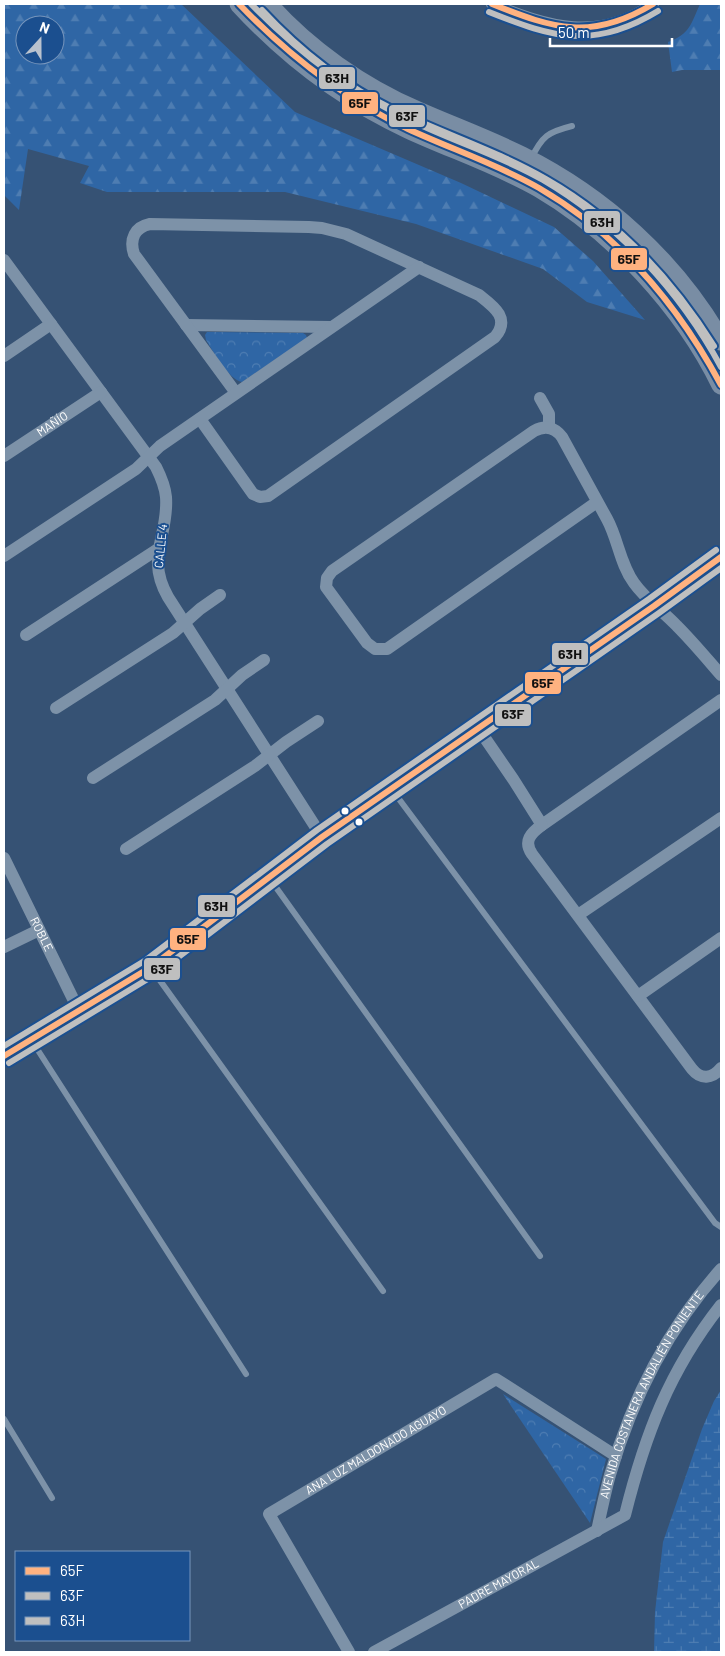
<svg xmlns="http://www.w3.org/2000/svg" width="725" height="1656" font-family="Barlow,sans-serif">
  <defs>
    <pattern id="forest-firs" width="22" height="20" patternUnits="userSpaceOnUse" patternTransform="scale(1.25)"><rect width="22" height="20" fill="#2f66a5"/><path d="M5 1l3.5 6h-7zM16 11l3.5 6h-7z" fill="#4e7db2"/></pattern>
    <pattern id="wetland-marsh" width="20" height="14" patternUnits="userSpaceOnUse" patternTransform="scale(1.25)"><rect width="20" height="14" fill="#2f66a5"/><path d="M1 5h8M5 5V1M11 12h8M15 12V8" fill="none" stroke="#4e7db2"/></pattern>
    <pattern id="park-crowns" width="20" height="18" patternUnits="userSpaceOnUse" patternTransform="scale(1.25)"><rect width="20" height="18" fill="#2f66a5"/><path d="M2 6a3 3 0 1 1 6 0M12 15a3 3 0 1 1 6 0" fill="none" stroke="#4e7db2"/></pattern>
  </defs>
  <rect width="100%" height="100%" fill="#365274"/>
  <g fill="url(#forest-firs)" fill-rule="evenodd">
    <path d="M 4,4 L 181,4 L 295,112 L 461,183 L 554,227 L 593,261 L 645,320 L 587,302 L 543,269 L 416,224 L 285,192 L 107,192 L 80,183 L 89,166 L 28,149 L 19,210 L 4,195 ZM 25,25 L 55,25 L 55,55 L 25,55 Z"/>
    <path d="M 700,4 L 721,4 L 721,70 L 682,70 L 672,72 L 668,42 C 690,34 691,24 700,4 Z"/>
  </g>
  <polygon fill="url(#wetland-marsh)" points="721,1390 721,1652 654,1652 655,1612 663,1542 702,1429 714,1401"/>
  <g fill="url(#park-crowns)">
    <path d="M 207,332 L 303,333 L 306,335 L 307,338 L 242,382 C 229,380 213,351 206,340 L 205,335 Z"/>
    <polygon points="503,1394 606,1459 590,1523"/>
  </g>
  <g fill="none" stroke-linecap="round" stroke-linejoin="round">
    <g stroke="#7d92a8" stroke-width="6">
      <path d="M 531,159 C 542,136 548,132 572,126"/>
      <polyline points="393,791 715,1223 721,1227"/>
      <polyline points="270,879 540,1256"/>
      <polyline points="151,968 383,1291"/>
      <polyline points="32,1041 246,1374"/>
      <polyline points="4,1419 52,1498"/>
    </g>
    <g stroke="#7d92a8" stroke-width="12">
      <path d="M 492,4 C 548,27 599,43 653,4"/>
      <path d="M 4,260 L 156,467 C 161,477 165,486 166,497 C 169,536 145,557 168,597 L 322,837"/>
      <polyline points="186,325 331,327"/>
      <polyline points="4,356 51,324"/>
      <polyline points="540,398 549,414 549,427"/>
      <path d="M 200,419 L 253,494 L 260,497 L 268,496 L 495,337 C 511,318 493,306 479,295 L 346,234 L 322,228 L 309,227 L 150,224 C 135,227 129,239 134,254 L 236,393"/>
      <path id="s1" d="M 4,456 L 101,392"/>
      <path d="M 597,502 L 387,649 L 375,649 L 367,643 L 326,587 L 327,578 L 332,571 L 534,431 C 545,425 555,427 562,437 L 607,519 C 618,539 620,564 634,583 C 646,600 663,611 677,626 C 693,642 707,659 721,675"/>
      <polyline points="4,556 136,469 160,446 419,267"/>
      <polyline points="26,635 158,549"/>
      <path d="M 721,700 L 542,825 C 531,833 523,841 532,854 L 692,1069 C 701,1080 712,1079 721,1068"/>
      <polyline points="56,708 173,633 200,609 220,595"/>
      <polyline points="478,728 513,779 542,825"/>
      <polyline points="93,778 215,700 242,675 264,660"/>
      <polyline points="126,849 255,766 286,742 318,721"/>
      <path id="s2" d="M 4,858 L 79,1011"/>
      <polyline points="578,915 721,818"/>
      <polyline points="4,947 39,930"/>
      <polyline points="638,996 721,938"/>
      <path id="s3" d="M 597,1531 C 601,1512 605,1493 610,1475 C 632,1399 668,1328 721,1269"/>
      <path id="s4" d="M 349,1652 L 269,1514 L 496,1379 L 616,1456"/>
      <path id="s5" d="M 374,1652 L 625,1515 C 645,1435 669,1371 721,1305"/>
    </g>
    <g stroke="#798da4" stroke-width="19">
      <path d="M 239,4 C 287,56 343,99 408,129 C 451,149 497,164 539,188 C 614,232 683,307 721,385"/>
      <path d="M 268,4 C 308,49 362,87 418,111 C 452,126 488,139 522,156 C 604,197 675,261 721,341"/>
      <polyline points="4,1056 151,967 270,878 322,837 654,606 721,557"/>
    </g>
    <defs>
      <g id="bus-1">
        <path d="M 239,4 C 288,55 343,98 408,129 C 451,149 497,164 539,188 C 618,234 678,305 721,385"/>
        <path d="M 492,4 C 554,29 592,41 653,4"/>
        <polyline points="4,1056 151,967 322,837 654,606 721,557"/>
      </g>
      <g id="bus-2">
        <path d="M 262,10 C 300,51 344,85 394,110 C 444,134 497,151 546,179 C 616,219 671,278 714,346"/>
        <path d="M 489,12 C 554,38 594,50 658,11"/>
        <polyline points="9,1063 156,974 327,844 659,613 721,568"/>
      </g>
      <g id="bus-3">
        <path d="M 251,4 C 298,52 351,93 412,121 C 455,142 502,156 543,180 C 618,224 680,291 721,367"/>
        <polyline points="4,1046 146,960 317,830 649,599 716,550"/>
      </g>
    </defs>
    <use href="#bus-1" stroke="#1b4f8f" stroke-width="10"/>
    <use href="#bus-2" stroke="#1b4f8f" stroke-width="10"/>
    <use href="#bus-3" stroke="#1b4f8f" stroke-width="10"/>
    <use href="#bus-1" stroke="#ffb280" stroke-width="6"/>
    <use href="#bus-2" stroke="#bfbfbf" stroke-width="6"/>
    <use href="#bus-3" stroke="#bfbfbf" stroke-width="6"/>
  </g>
  <g fill="#fff" stroke="#1b4f8f" stroke-width="2">
    <circle cx="345" cy="811" r="4.5"/>
    <circle cx="359" cy="822" r="4.5"/>
  </g>
  <g text-anchor="middle" stroke-width="4" stroke-linejoin="round" paint-order="stroke">
    <g font-size="12" fill="#fff" stroke="#1b4f8f">
      <text dy="4" stroke="none"><textPath href="#s1" startOffset="58">MAÑÍO</textPath></text>
      <text transform="translate(161 546) rotate(-84)" y="4">CALLE 4</text>
      <text dy="4" stroke="none"><textPath href="#s2" startOffset="85">ROBLE</textPath></text>
      <text dy="4" stroke="none"><textPath href="#s3" startOffset="148">AVENIDA COSTANERA ANDALIÉN PONIENTE</textPath></text>
      <text dy="4" stroke="none"><textPath href="#s4" startOffset="284">ANA LUZ MALDONADO AGUAYO</textPath></text>
      <text dy="4" stroke="none"><textPath href="#s5" startOffset="142">PADRE MAYORAL</textPath></text>
    </g>
  </g>
  <g stroke="#1b4f8f" stroke-width="2">
    <rect x="318" y="66" width="38" height="24" rx="5" fill="#bfbfbf"/>
    <rect x="341" y="91" width="38" height="24" rx="5" fill="#ffb280"/>
    <rect x="388" y="104" width="38" height="24" rx="5" fill="#bfbfbf"/>
    <rect x="583" y="210" width="38" height="24" rx="5" fill="#bfbfbf"/>
    <rect x="610" y="247" width="38" height="24" rx="5" fill="#ffb280"/>
    <rect x="551" y="642" width="38" height="24" rx="5" fill="#bfbfbf"/>
    <rect x="524" y="671" width="38" height="24" rx="5" fill="#ffb280"/>
    <rect x="494" y="703" width="38" height="24" rx="5" fill="#bfbfbf"/>
    <rect x="197" y="894" width="39" height="24" rx="5" fill="#bfbfbf"/>
    <rect x="169" y="927" width="38" height="24" rx="5" fill="#ffb280"/>
    <rect x="143" y="957" width="38" height="24" rx="5" fill="#bfbfbf"/>
  </g>
  <g font-size="14" text-anchor="middle" font-weight="bold" fill="#111">
    <text x="337" y="83">63H</text>
    <text x="360" y="108">65F</text>
    <text x="407" y="121">63F</text>
    <text x="602" y="227">63H</text>
    <text x="629" y="264">65F</text>
    <text x="570" y="659">63H</text>
    <text x="543" y="688">65F</text>
    <text x="513" y="719">63F</text>
    <text x="216" y="911">63H</text>
    <text x="188" y="944">65F</text>
    <text x="162" y="974">63F</text>
  </g>
  <rect width="725" height="1656" fill="none" stroke="#ffffff" stroke-width="10"/>
  <rect x="15" y="1551" width="175" height="90" fill="#1b4f8f" stroke="#7695bc"/>
  <rect x="25" y="1567" width="25" height="8" fill="#ffb280" stroke="#7695bc"/>
  <text x="60" y="1576" font-size="15" fill="#ffffff">65F</text>
  <rect x="25" y="1592" width="25" height="8" fill="#bfbfbf" stroke="#7695bc"/>
  <text x="60" y="1601" font-size="15" fill="#ffffff">63F</text>
  <rect x="25" y="1617" width="25" height="8" fill="#bfbfbf" stroke="#7695bc"/>
  <text x="60" y="1626" font-size="15" fill="#ffffff">63H</text>
  <g transform="translate(40 40) rotate(21)"><circle r="24" fill="#1b4f8f" stroke="#7695bc"/>
  <path d="M0-4L9 19L0 12L-9 19Z" fill="#b9c2ce"/>
  <text y="-8" font-size="14" font-weight="bold" text-anchor="middle" fill="#ffffff">N</text>
  </g>
  <path d="M550 38v8h122v-8" fill="none" stroke="#ffffff" stroke-width="2.5"/>
  <text x="558" y="38" font-size="15" fill="#ffffff" stroke="#1b4f8f" stroke-width="4" paint-order="stroke">50 m</text>
</svg>
